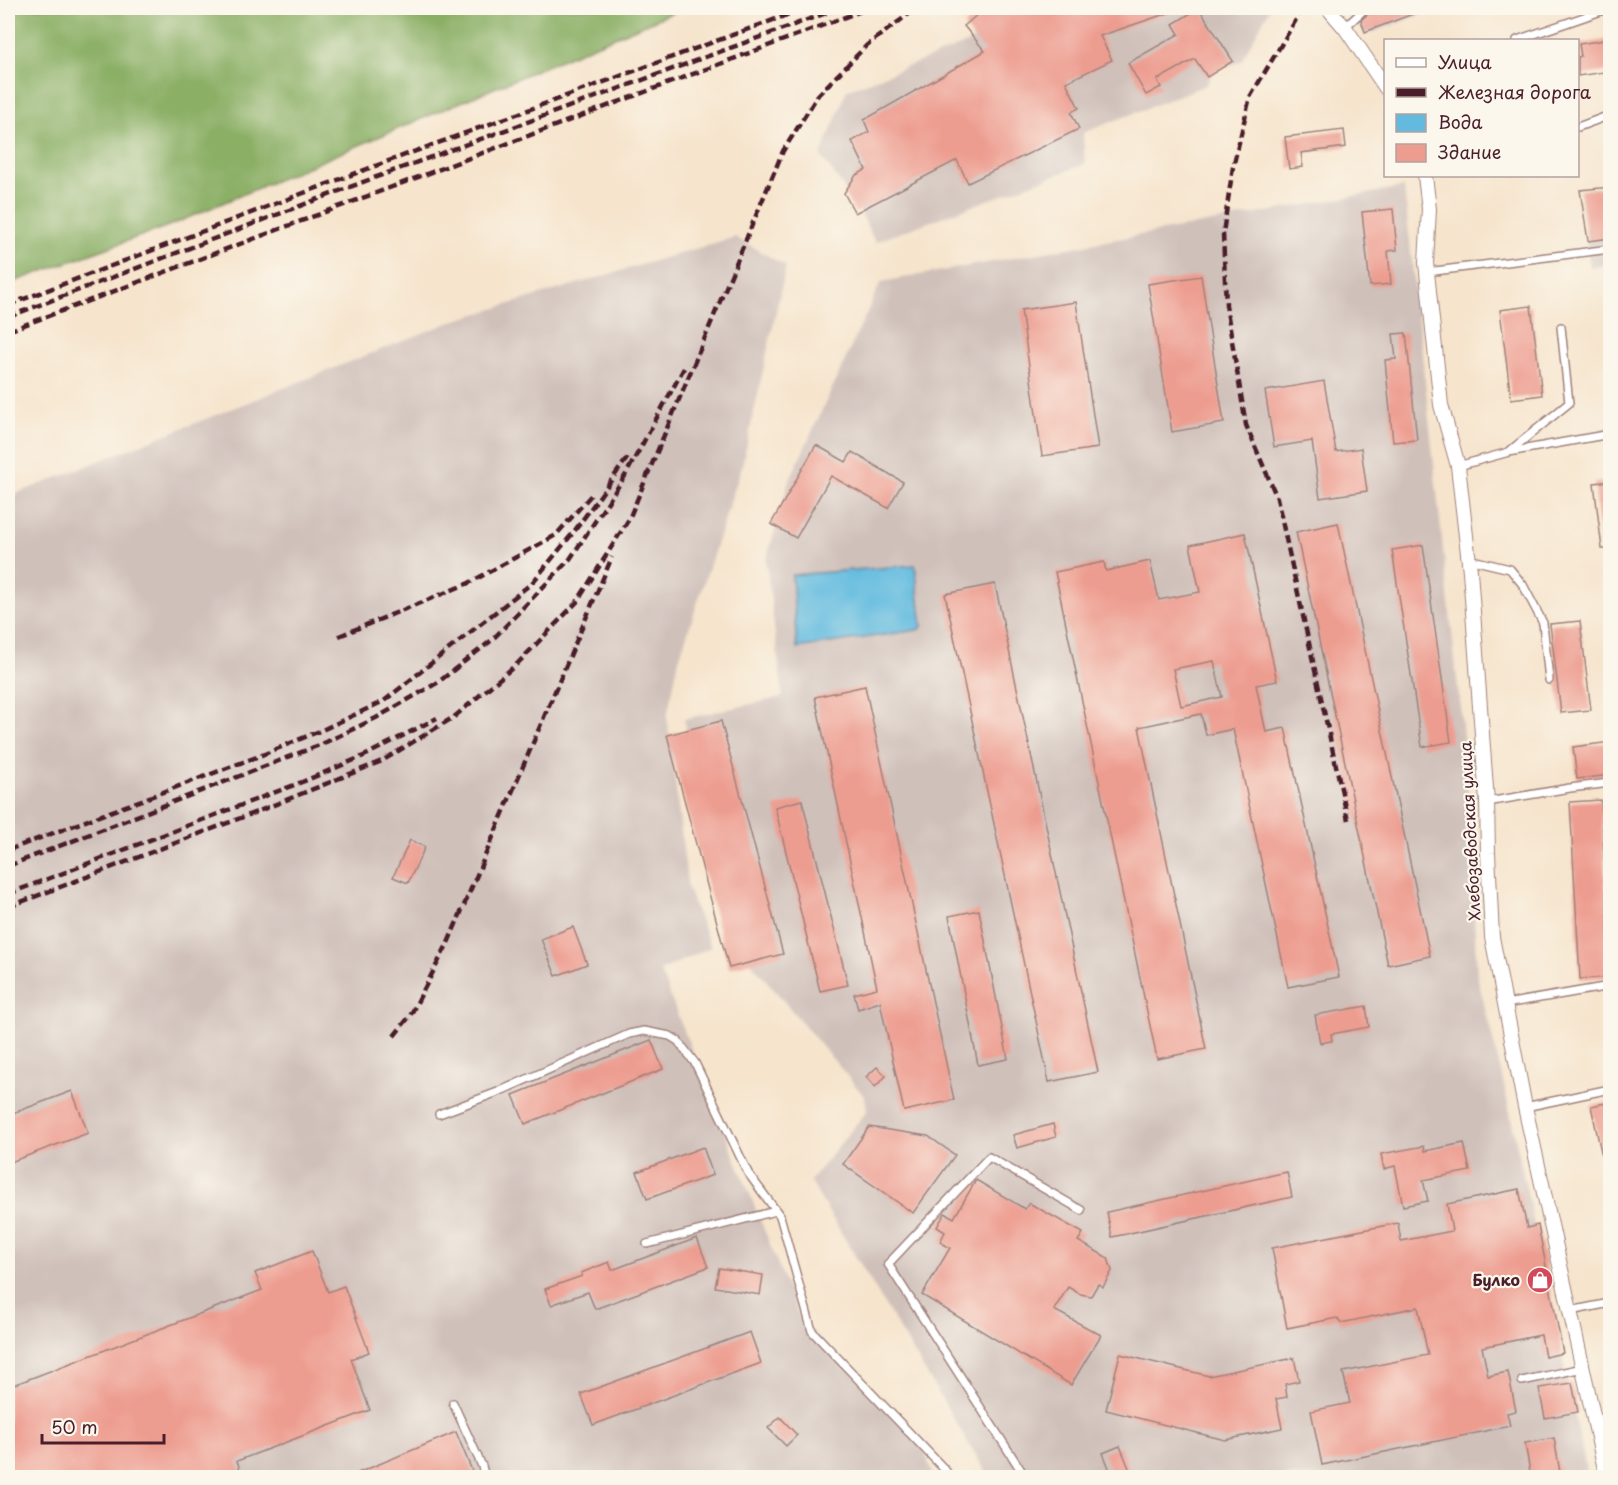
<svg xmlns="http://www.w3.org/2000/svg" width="1618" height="1485" font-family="'Playpen Sans',sans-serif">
  <rect width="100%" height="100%" fill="#fbf7ec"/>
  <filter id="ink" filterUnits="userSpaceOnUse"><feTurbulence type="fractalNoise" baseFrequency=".0167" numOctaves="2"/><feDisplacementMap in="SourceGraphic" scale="12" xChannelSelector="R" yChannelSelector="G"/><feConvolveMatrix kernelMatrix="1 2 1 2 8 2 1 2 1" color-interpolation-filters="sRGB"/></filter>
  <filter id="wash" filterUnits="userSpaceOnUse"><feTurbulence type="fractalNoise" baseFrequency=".008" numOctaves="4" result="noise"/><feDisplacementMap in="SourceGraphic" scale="24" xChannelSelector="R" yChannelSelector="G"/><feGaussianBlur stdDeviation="1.35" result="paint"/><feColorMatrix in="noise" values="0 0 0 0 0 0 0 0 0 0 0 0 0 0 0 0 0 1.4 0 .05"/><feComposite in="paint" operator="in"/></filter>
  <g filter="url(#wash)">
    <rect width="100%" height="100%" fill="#f6e4cc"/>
    <g fill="#cfc0ba">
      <polygon points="972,8 1270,8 1241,62 1215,68 1206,85 1083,133 1085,164 875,242 859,209 821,156 847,90 973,41 965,14"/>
      <polygon points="1351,8 1439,8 1365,35"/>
      <polygon points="1610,186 1610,265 1590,267 1580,190"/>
      <polygon points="1404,187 1467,771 1477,975 1504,1085 1588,1477 989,1477 810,1181 867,1111 865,1097 732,940 684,719 783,697 766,561 788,484 881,282"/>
      <polygon points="735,237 786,266 742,466 679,659 667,716 688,889 711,947 660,971 800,1319 922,1442 933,1477 8,1478 8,497 456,320"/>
    </g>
    <polygon fill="#8aaf65" stroke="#6a6748" stroke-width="1.5" points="8,8 683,8 171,225 8,284"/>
    <polygon fill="#62bbdf" stroke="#566d85" stroke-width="1.5" points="915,565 922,627 917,630 797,648 792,575"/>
    <g id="blocks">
      <g fill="#ed9d90" fill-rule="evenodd">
        <polygon points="985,8 1176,8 1177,10 1100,36 1112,60 1066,82 1079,108 1071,112 1079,129 968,183 957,160 855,213 844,193 856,175 866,170 852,141 869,132 864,120 985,51 964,26"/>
        <polygon points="1199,8 1233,61 1207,77 1195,59 1157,80 1161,87 1146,95 1128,63 1179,34 1173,24"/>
        <polygon points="1384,8 1426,8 1426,9 1365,32 1361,20 1369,13"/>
        <polygon points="1611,39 1611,71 1578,76 1578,57 1581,56 1579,44"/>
        <polygon points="1344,130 1346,147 1301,153 1303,167 1289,169 1285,137"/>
        <polygon points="1611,187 1611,238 1588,241 1580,190"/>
        <polygon points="1393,209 1397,250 1388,251 1391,284 1370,286 1362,212"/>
        <polygon points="1201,276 1224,423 1172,432 1148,284"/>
        <polygon points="1076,302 1098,448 1042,456 1021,310"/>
        <polygon points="1531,306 1542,395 1511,399 1500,310"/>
        <polygon points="1406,333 1417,440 1393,442 1385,360 1396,359 1393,334"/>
        <polygon points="1324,381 1336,452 1361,448 1367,491 1320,498 1312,441 1274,447 1265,391"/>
        <polygon points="816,445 846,462 852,452 903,482 888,508 831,476 796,538 771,524"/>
        <polygon points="1611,481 1611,549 1602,549 1594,483"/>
        <polygon points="1338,523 1430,956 1388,965 1296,532"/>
        <path d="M 1245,533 L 1277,681 L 1256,685 L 1266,732 L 1285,728 L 1339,977 L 1288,987 L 1233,729 L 1206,735 L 1201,714 L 1139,727 L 1206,1049 L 1157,1059 L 1055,572 L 1104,562 L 1106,571 L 1150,561 L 1159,600 L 1200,592 L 1190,545 ZM 1214,661 L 1222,697 L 1181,706 L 1173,669 Z"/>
        <polygon points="1423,545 1451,742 1422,747 1392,550"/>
        <polygon points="995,584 1098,1072 1049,1082 945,594"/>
        <polygon points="1580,621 1591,710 1561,713 1550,624"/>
        <polygon points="865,686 954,1100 904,1111 880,1002 858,1009 854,994 877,988 815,697"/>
        <polygon points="721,721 783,954 729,968 667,735"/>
        <polygon points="1611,742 1611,775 1577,779 1573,747"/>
        <polygon points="802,800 848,985 820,991 775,807"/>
        <polygon points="1601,800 1611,977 1580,979 1570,802"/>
        <polygon points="410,840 425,847 408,883 393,877"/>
        <polygon points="979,910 1008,1059 978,1065 949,916"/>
        <polygon points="573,927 587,964 556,976 541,939"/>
        <polygon points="1366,1006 1369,1027 1331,1034 1332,1041 1320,1043 1315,1015"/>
        <polygon points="651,1040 663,1069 525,1124 513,1095"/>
        <polygon points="877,1067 886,1076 875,1087 866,1077"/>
        <polygon points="72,1091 88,1133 8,1163 8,1115"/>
        <polygon points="1611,1102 1611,1169 1605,1170 1591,1106"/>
        <polygon points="1053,1124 1056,1137 1017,1148 1013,1135"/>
        <polygon points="869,1127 928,1136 955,1155 913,1213 843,1164"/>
        <polygon points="1464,1143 1470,1171 1423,1180 1428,1201 1403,1206 1395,1166 1384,1169 1381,1154 1424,1146 1425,1151"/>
        <polygon points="703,1147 713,1175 647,1199 637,1172"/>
        <polygon points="1287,1172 1292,1197 1112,1237 1107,1212"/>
        <polygon points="976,1180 1025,1209 1029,1203 1083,1233 1078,1241 1108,1258 1112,1271 1103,1287 1098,1284 1091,1296 1080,1294 1068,1287 1054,1310 1101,1335 1071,1385 922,1295 950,1248 940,1242 945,1232 937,1227 945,1213 954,1218"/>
        <polygon points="1519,1189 1527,1228 1538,1225 1563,1353 1545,1357 1541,1335 1482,1347 1488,1376 1508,1372 1516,1411 1507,1413 1510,1426 1322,1465 1311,1411 1350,1403 1343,1372 1428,1355 1418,1307 1341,1323 1337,1318 1287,1328 1272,1248 1398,1223 1401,1241 1452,1231 1447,1204"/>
        <polygon points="697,1238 708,1267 595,1309 588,1292 551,1305 545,1289 582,1276 581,1273 609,1262 612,1270"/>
        <polygon points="312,1251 328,1292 344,1286 369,1352 351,1359 370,1410 237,1461 243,1478 8,1478 8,1387 262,1290 255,1273"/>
        <polygon points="719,1268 763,1275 760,1295 715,1287"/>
        <polygon points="750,1332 761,1363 593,1425 581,1394"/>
        <polygon points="1120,1354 1209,1376 1294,1358 1299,1381 1285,1384 1287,1397 1276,1399 1282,1428 1225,1440 1106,1410"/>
        <polygon points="1572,1383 1578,1412 1545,1418 1539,1388"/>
        <polygon points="780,1417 797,1435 786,1446 768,1428"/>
        <polygon points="456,1432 475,1478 349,1478 348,1477"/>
        <polygon points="1554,1438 1561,1478 1531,1478 1525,1443"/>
        <polygon points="1120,1446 1133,1478 1113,1478 1103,1453"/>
      </g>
    </g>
  </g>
  <g filter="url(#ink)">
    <use href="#blocks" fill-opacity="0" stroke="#a0827c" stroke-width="1.5"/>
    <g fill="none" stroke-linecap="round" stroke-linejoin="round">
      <defs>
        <g id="service">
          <polyline points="1345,27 1366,8"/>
          <polyline points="1517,40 1610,8"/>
          <polyline points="1578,127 1610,115"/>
          <polyline points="1427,272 1610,249"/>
          <polyline points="1511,450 1569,403 1561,327"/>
          <polyline points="1458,466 1509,452 1610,434"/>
          <polyline points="1468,559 1510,569 1523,585 1543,623 1549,680"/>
          <polyline points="1487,802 1570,788 1610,783"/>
          <polyline points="1505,1004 1610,986"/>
          <polyline points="1525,1107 1610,1089"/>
          <polyline points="439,1114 498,1092 629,1034 644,1031 670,1036 678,1041 695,1063 748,1173 780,1216 812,1331 946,1471 949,1478"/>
          <polyline points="647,1244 776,1211"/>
          <polyline points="1570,1311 1610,1303"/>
          <polyline points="1522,1381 1583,1368"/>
          <polyline points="453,1403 482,1466 485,1478"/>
          <polyline points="1026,1478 888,1264 989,1157 1081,1210"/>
        </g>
        <g id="minor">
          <polyline points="1328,8 1346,29 1386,88"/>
          <polyline points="1425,176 1429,209 1426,263 1441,405 1458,466 1470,571 1487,802 1488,853 1492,937 1525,1107 1607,1478"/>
        </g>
      </defs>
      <use href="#service" stroke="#a0827c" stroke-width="10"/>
      <use href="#minor" stroke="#a0827c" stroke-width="16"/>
      <use href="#service" stroke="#fff" stroke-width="7"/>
      <use href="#minor" stroke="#fff" stroke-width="14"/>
      <g stroke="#4a1f2b" stroke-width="4.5" stroke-dasharray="9 4.5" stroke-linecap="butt">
        <polyline points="1303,8 1250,97 1233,167 1223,233 1226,305 1246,425 1277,498 1348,820"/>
        <polyline points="8,305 367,169 806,8"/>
        <polyline points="8,317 371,179 840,8"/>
        <polyline points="8,331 869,8"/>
        <polyline points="339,636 469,583 556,535 592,494"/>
        <polyline points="8,850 262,755 322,730 384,701 532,583 573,533 628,457"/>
        <polyline points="8,866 322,744 376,718 437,683 492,640 570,559 625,476 684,368"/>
        <polyline points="8,894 302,782 366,755 437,718"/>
        <polyline points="8,907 259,811 382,761 454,717 517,664 577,602 629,519 783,151 818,95 867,45 917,8"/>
        <polyline points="394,1036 410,1016 448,943 612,557"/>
      </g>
    </g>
  </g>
  <defs>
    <symbol id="shop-disc" viewBox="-11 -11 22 22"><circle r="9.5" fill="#d1495b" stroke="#fbf7ec"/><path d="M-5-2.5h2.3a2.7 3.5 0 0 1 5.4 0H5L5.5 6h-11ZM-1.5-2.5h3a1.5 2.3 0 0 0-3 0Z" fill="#fff"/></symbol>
  </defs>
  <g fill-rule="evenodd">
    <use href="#shop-disc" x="1525" y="1265" width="30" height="30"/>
  </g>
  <g text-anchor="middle" stroke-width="4.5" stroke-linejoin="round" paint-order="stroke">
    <g font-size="16" fill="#4a1f2b" stroke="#fbf7ec">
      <text transform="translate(1470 831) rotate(-93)" y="6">Хлебозаводская улица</text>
    </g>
    <g font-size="16" font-weight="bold" fill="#4a1f2b" stroke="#fbf7ec" text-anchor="end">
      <text x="1520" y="1286">Булко</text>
    </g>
  </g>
  <rect width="1618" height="1485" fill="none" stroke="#fbf7ec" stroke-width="30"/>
  <rect x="1384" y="39" width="195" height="138" fill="#fbf7ec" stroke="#b4a19f" stroke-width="1.5"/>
  <rect x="1396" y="58" width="30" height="9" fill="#ffffff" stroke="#b4a19f" stroke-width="1.5"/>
  <text x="1438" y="69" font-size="18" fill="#4a1f2b">Улица</text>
  <rect x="1396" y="88" width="30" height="9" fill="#4a1f2b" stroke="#b4a19f" stroke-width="1.5"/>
  <text x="1438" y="99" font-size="18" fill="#4a1f2b">Железная дорога</text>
  <rect x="1396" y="114" width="30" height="18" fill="#62bbdf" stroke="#b4a19f" stroke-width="1.5"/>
  <text x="1438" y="129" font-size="18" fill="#4a1f2b">Вода</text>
  <rect x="1396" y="144" width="30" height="18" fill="#ed9d90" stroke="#b4a19f" stroke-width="1.5"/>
  <text x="1438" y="159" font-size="18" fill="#4a1f2b">Здание</text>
  <path d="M42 1434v9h122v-9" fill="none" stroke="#4a1f2b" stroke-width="3"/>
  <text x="51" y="1434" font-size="18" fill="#4a1f2b" stroke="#fbf7ec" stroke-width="4.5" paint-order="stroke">50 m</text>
</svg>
